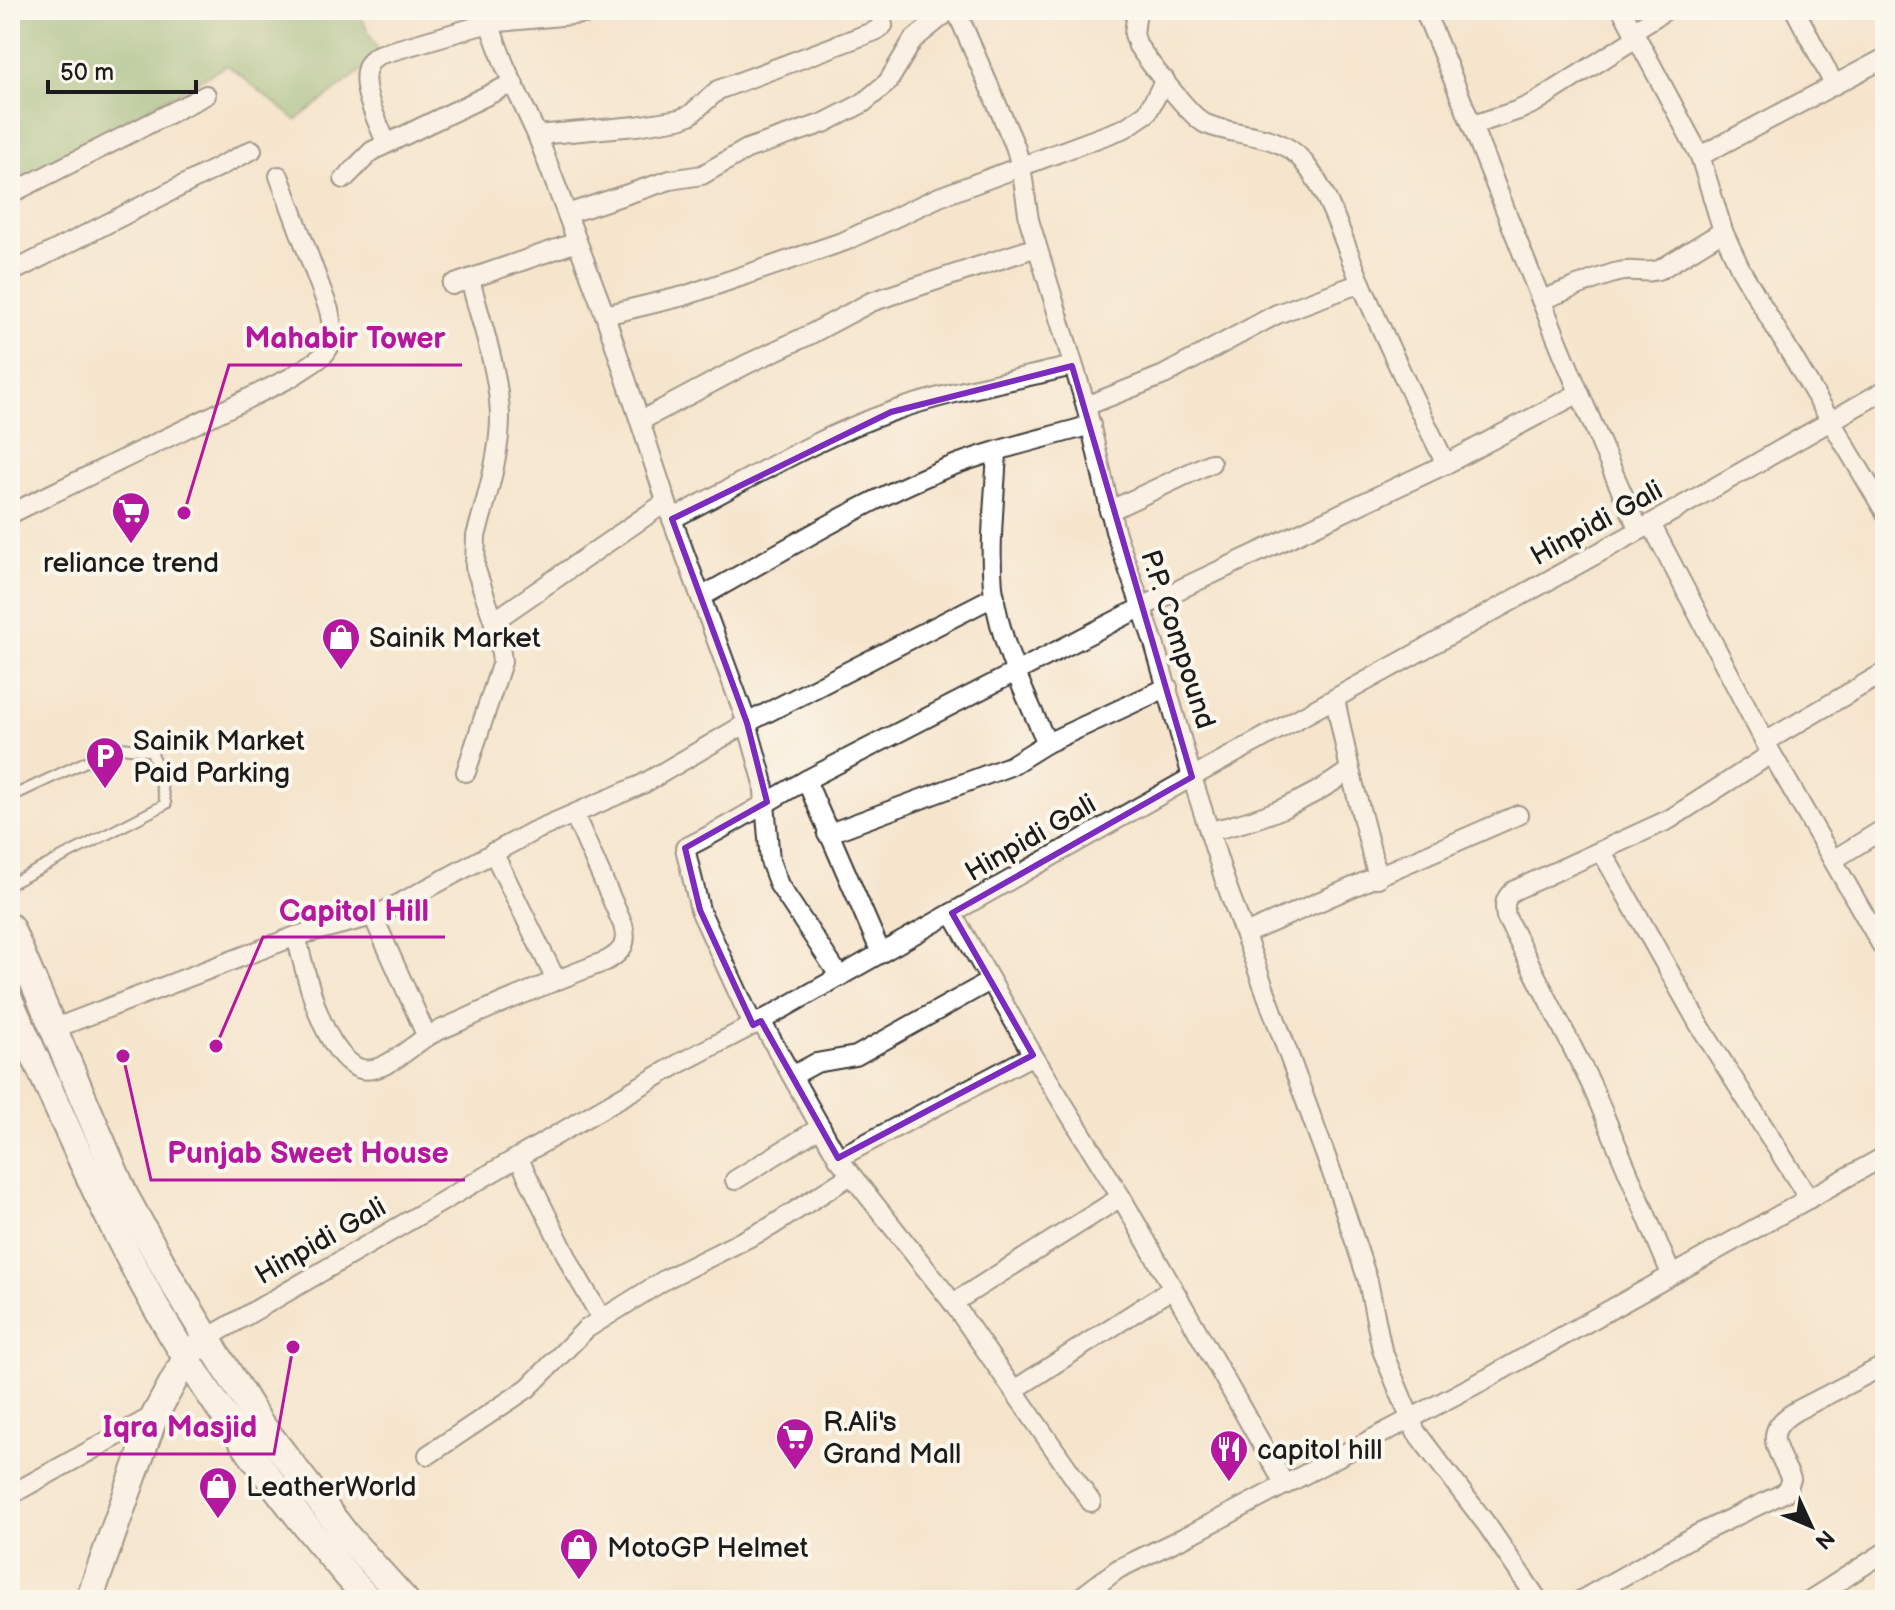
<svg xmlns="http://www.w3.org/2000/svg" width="1895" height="1610" font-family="'Balsamiq Sans',sans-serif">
  <rect width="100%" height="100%" fill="#fbf7ec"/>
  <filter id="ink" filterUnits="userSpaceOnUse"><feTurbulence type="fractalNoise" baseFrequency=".0125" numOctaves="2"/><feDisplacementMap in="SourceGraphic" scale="16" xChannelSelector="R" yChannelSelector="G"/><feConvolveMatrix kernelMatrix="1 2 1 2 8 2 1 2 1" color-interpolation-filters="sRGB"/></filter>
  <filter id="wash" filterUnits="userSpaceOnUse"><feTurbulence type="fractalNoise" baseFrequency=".006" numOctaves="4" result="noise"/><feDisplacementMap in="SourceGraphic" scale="32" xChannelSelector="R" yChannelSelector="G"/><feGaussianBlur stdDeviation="1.8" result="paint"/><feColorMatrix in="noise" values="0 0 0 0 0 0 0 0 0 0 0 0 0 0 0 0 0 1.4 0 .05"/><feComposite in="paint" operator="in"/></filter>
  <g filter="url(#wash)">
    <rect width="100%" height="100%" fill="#f6e5cd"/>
    <polygon fill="#7db06c" stroke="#4c6644" stroke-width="2" points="10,10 358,10 381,56 296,120 227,65 10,185"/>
  </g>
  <g filter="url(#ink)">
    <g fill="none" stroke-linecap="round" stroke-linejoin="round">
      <defs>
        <polyline id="lane" points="10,797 117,747 152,751 166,804 10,884"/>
        <g id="street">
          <polyline points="484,10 505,66 537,135 605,315 672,519 747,723 763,780 770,861 779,885 840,977"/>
          <polyline points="956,10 1015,146 1021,166 1029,220 1086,406 1115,531 1154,643 1192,777 1225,881 1336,1184 1368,1281 1382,1350 1416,1432 1487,1525 1538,1600"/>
          <path d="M 1137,10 L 1134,34 L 1138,46 C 1149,62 1191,118 1206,124 C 1237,137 1278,132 1302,160 C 1330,193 1343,241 1360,281 C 1387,343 1416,404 1446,464"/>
          <path d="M 1424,10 C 1482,143 1530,280 1588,413 C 1605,452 1620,492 1640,530"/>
          <polyline points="1622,10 1700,156 1723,231 1741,270 1885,512"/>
          <polyline points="1795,10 1834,84"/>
          <polyline points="1883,10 1885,13"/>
          <polyline points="1633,31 1666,10"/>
          <polyline points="1473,125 1519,110 1536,102 1636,38"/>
          <polyline points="537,135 636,126 679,119 690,115 718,90 875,31 883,25 879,10"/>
          <path d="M 386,143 C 378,120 349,72 378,55 L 489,23 L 624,10"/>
          <polyline points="1700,156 1885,58"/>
          <polyline points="344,179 372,151 513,83"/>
          <polyline points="10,194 206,95"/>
          <polyline points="567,214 670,180 702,175 747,149 824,123 863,103 888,82 913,40 950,10"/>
          <polyline points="10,273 252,150"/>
          <polyline points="452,285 577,242"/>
          <path d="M 1541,300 C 1566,291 1592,279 1618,272 C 1633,268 1647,275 1661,269 L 1723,231"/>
          <polyline points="605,315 684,296 845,241 939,197 1125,128 1147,113 1165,80"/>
          <polyline points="1086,406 1164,375 1277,314 1361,283"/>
          <polyline points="640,421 745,365 809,335 871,302 1037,247"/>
          <path d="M 997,452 C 995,496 989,543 993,587 C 999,641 1025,695 1047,743"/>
          <polyline points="1109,511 1211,463"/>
          <path d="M 10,514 L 290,378 C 324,355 339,354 329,310 L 279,176"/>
          <path d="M 672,519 C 744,482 816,438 893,411 C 951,391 1012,381 1072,366"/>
          <polyline points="1651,524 1765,742 1885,951"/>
          <path d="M 701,597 C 780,553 860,503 944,469 C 991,450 1043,439 1091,425"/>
          <polyline points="494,621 666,502"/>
          <polyline points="1335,699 1350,770 1378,878"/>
          <polyline points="1765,742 1885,672"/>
          <path d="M 466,772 L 502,662 L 499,637 L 475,567 L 476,536 C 486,500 501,452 500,414 C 498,368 481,323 470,279"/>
          <polyline points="806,780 881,953"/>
          <path d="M 1209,831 C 1262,820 1306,802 1350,770"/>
          <polyline points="827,834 1010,766 1047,743 1168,687"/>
          <polyline points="493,852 556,980"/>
          <polyline points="1602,852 1700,1026 1809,1199"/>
          <polyline points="1833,860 1885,828"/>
          <polyline points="952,913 1033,1055 1121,1197 1285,1485"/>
          <polyline points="373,916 427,1037"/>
          <polyline points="1245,934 1518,815"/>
          <path d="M 296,936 C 306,973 320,1046 356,1067 C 378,1079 409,1048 426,1037 C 442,1028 460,1022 476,1014 C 519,995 562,978 606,961 C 623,952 628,943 623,925 L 574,814"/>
          <polyline points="761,1021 838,1158 953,1303 1091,1502"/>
          <path d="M 753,1025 L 700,910 L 685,848 C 727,828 765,803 806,780 L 1142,607 L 1446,464 L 1579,393"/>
          <polyline points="53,1029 296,936 373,916 391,908 534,831 643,784 747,723 995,596"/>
          <polyline points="792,1076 816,1063 856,1056 990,981"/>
          <polyline points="518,1157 574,1271 602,1319"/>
          <polyline points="838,1158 1033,1055"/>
          <polyline points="735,1180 821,1127"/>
          <path d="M 1671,1274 L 1591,1084 L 1506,917 C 1504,905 1504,899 1513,891 L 1670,819 L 1771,754"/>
          <polyline points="953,1303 1121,1197"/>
          <polyline points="206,1339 680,1063 761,1021 1192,777 1640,530 1885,390"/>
          <polyline points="1014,1390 1173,1288"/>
          <polyline points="428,1455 528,1388 586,1329 666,1279 770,1227 851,1175"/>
          <polyline points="10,1495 155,1415"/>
          <polyline points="1077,1600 1118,1569 1197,1531 1486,1379 1885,1156"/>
          <path d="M 1581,1600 L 1696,1535 L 1786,1492 L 1791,1479 C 1778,1449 1760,1432 1796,1411 L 1885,1365"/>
          <polyline points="1810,1600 1885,1552"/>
        </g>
        <g id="secondary">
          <polyline points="10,927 125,1196 173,1283 259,1422 346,1535 405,1600"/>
          <path d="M 10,1001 C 64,1121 116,1247 187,1359 C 241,1444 301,1525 369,1600"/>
          <polyline points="89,1600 155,1415 186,1358 195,1349"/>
        </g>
      </defs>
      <use href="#lane" stroke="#3d3a37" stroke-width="13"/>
      <use href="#street" stroke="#3d3a37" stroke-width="22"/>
      <use href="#secondary" stroke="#3d3a37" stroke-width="30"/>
      <use href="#lane" stroke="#fff" stroke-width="9"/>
      <use href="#street" stroke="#fff" stroke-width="18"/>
      <use href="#secondary" stroke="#fff" stroke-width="26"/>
    </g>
  </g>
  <path d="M0 0H1895V1610H0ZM 1072,366 L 1192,777 L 952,913 L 1033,1055 L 838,1158 L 761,1021 L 753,1025 L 700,910 L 685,848 L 767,802 L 747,723 L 672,519 L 891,412 Z" fill="#f6e5cd" fill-opacity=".55" fill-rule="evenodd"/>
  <path fill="none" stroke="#7b2cbf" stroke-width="6" stroke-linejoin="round" d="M 1072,366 L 1192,777 L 952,913 L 1033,1055 L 838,1158 L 761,1021 L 753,1025 L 700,910 L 685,848 L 767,802 L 747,723 L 672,519 L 891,412 Z"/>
  <defs>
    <symbol id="supermarket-pin" viewBox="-11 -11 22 30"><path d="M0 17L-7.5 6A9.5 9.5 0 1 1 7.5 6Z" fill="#b5179e" stroke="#fbf7ec"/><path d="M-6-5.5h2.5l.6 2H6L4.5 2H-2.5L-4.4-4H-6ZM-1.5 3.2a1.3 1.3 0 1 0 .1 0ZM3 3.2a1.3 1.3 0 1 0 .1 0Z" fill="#fff"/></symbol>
    <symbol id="shop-pin" viewBox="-11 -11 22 30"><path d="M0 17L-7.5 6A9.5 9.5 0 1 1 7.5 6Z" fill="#b5179e" stroke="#fbf7ec"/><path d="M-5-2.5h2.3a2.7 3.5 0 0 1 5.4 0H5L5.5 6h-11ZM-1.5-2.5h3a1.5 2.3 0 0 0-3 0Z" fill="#fff"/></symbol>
    <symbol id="parking-pin" viewBox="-11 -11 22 30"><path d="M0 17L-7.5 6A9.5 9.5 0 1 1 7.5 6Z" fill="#b5179e" stroke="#fbf7ec"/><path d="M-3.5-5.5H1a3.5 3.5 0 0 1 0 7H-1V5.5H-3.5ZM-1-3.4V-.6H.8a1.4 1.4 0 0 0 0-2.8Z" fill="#fff"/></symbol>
    <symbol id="restaurant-pin" viewBox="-11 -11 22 30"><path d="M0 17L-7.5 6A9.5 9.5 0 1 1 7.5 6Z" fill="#b5179e" stroke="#fbf7ec"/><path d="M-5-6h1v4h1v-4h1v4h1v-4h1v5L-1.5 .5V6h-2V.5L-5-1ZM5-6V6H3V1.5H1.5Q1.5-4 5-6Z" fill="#fff"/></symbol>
  </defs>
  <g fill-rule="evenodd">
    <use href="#supermarket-pin" x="109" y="489" width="44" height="60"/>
    <use href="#shop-pin" x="319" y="615" width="44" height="60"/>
    <use href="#parking-pin" x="83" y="734" width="44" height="60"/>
    <use href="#supermarket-pin" x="773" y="1415" width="44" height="60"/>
    <use href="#restaurant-pin" x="1207" y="1427" width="44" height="60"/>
    <use href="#shop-pin" x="196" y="1464" width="44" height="60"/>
    <use href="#shop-pin" x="557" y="1525" width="44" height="60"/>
  </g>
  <g text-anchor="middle" stroke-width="8" stroke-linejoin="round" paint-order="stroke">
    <g font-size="28" fill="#1c1c1c" stroke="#fbf7ec">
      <text transform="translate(1596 522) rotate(-29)" y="10">Hinpidi Gali</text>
      <text transform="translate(1179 639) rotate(72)" y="10">P.P. Compound</text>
      <text transform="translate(1030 837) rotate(-30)" y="10">Hinpidi Gali</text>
      <text transform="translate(320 1240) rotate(-30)" y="10">Hinpidi Gali</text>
    </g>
    <g font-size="28" fill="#1c1c1c" stroke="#fbf7ec" text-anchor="start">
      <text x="131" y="572" text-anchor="middle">reliance trend</text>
      <text x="369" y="647">Sainik Market</text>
      <text x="133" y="750">Sainik Market<tspan x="133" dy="32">Paid Parking</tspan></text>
      <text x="823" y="1431">R.Ali's<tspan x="823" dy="32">Grand Mall</tspan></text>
      <text x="1257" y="1459">capitol hill</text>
      <text x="246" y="1496">LeatherWorld</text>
      <text x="607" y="1557">MotoGP Helmet</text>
    </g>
  </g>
  <path fill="none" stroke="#b5179e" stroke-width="3" d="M184 513L229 365H462M216 1046L263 937H445M123 1056L151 1180H465M293 1347L274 1454H87"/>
  <g fill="#b5179e" stroke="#fbf7ec" stroke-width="3">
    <circle cx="184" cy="513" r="8"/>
    <circle cx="216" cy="1046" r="8"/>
    <circle cx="123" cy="1056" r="8"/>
    <circle cx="293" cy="1347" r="8"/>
  </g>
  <g font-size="30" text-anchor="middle" font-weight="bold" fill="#b5179e" stroke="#fbf7ec" stroke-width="8" stroke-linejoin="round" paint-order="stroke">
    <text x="345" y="348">Mahabir Tower</text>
    <text x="354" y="921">Capitol Hill</text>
    <text x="308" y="1163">Punjab Sweet House</text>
    <text x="180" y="1437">Iqra Masjid</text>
  </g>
  <rect width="1895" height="1610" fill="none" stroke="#fbf7ec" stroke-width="40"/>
  <g transform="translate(1811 1526) rotate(134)" stroke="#fbf7ec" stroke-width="6" paint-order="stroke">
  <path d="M0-6L14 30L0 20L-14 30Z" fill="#1c1c1c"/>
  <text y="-12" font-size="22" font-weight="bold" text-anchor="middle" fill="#1c1c1c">N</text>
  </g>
  <path d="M48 80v12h148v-12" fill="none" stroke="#1c1c1c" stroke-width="4"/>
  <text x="60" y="80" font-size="24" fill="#1c1c1c" stroke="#fbf7ec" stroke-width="6" paint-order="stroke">50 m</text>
</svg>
